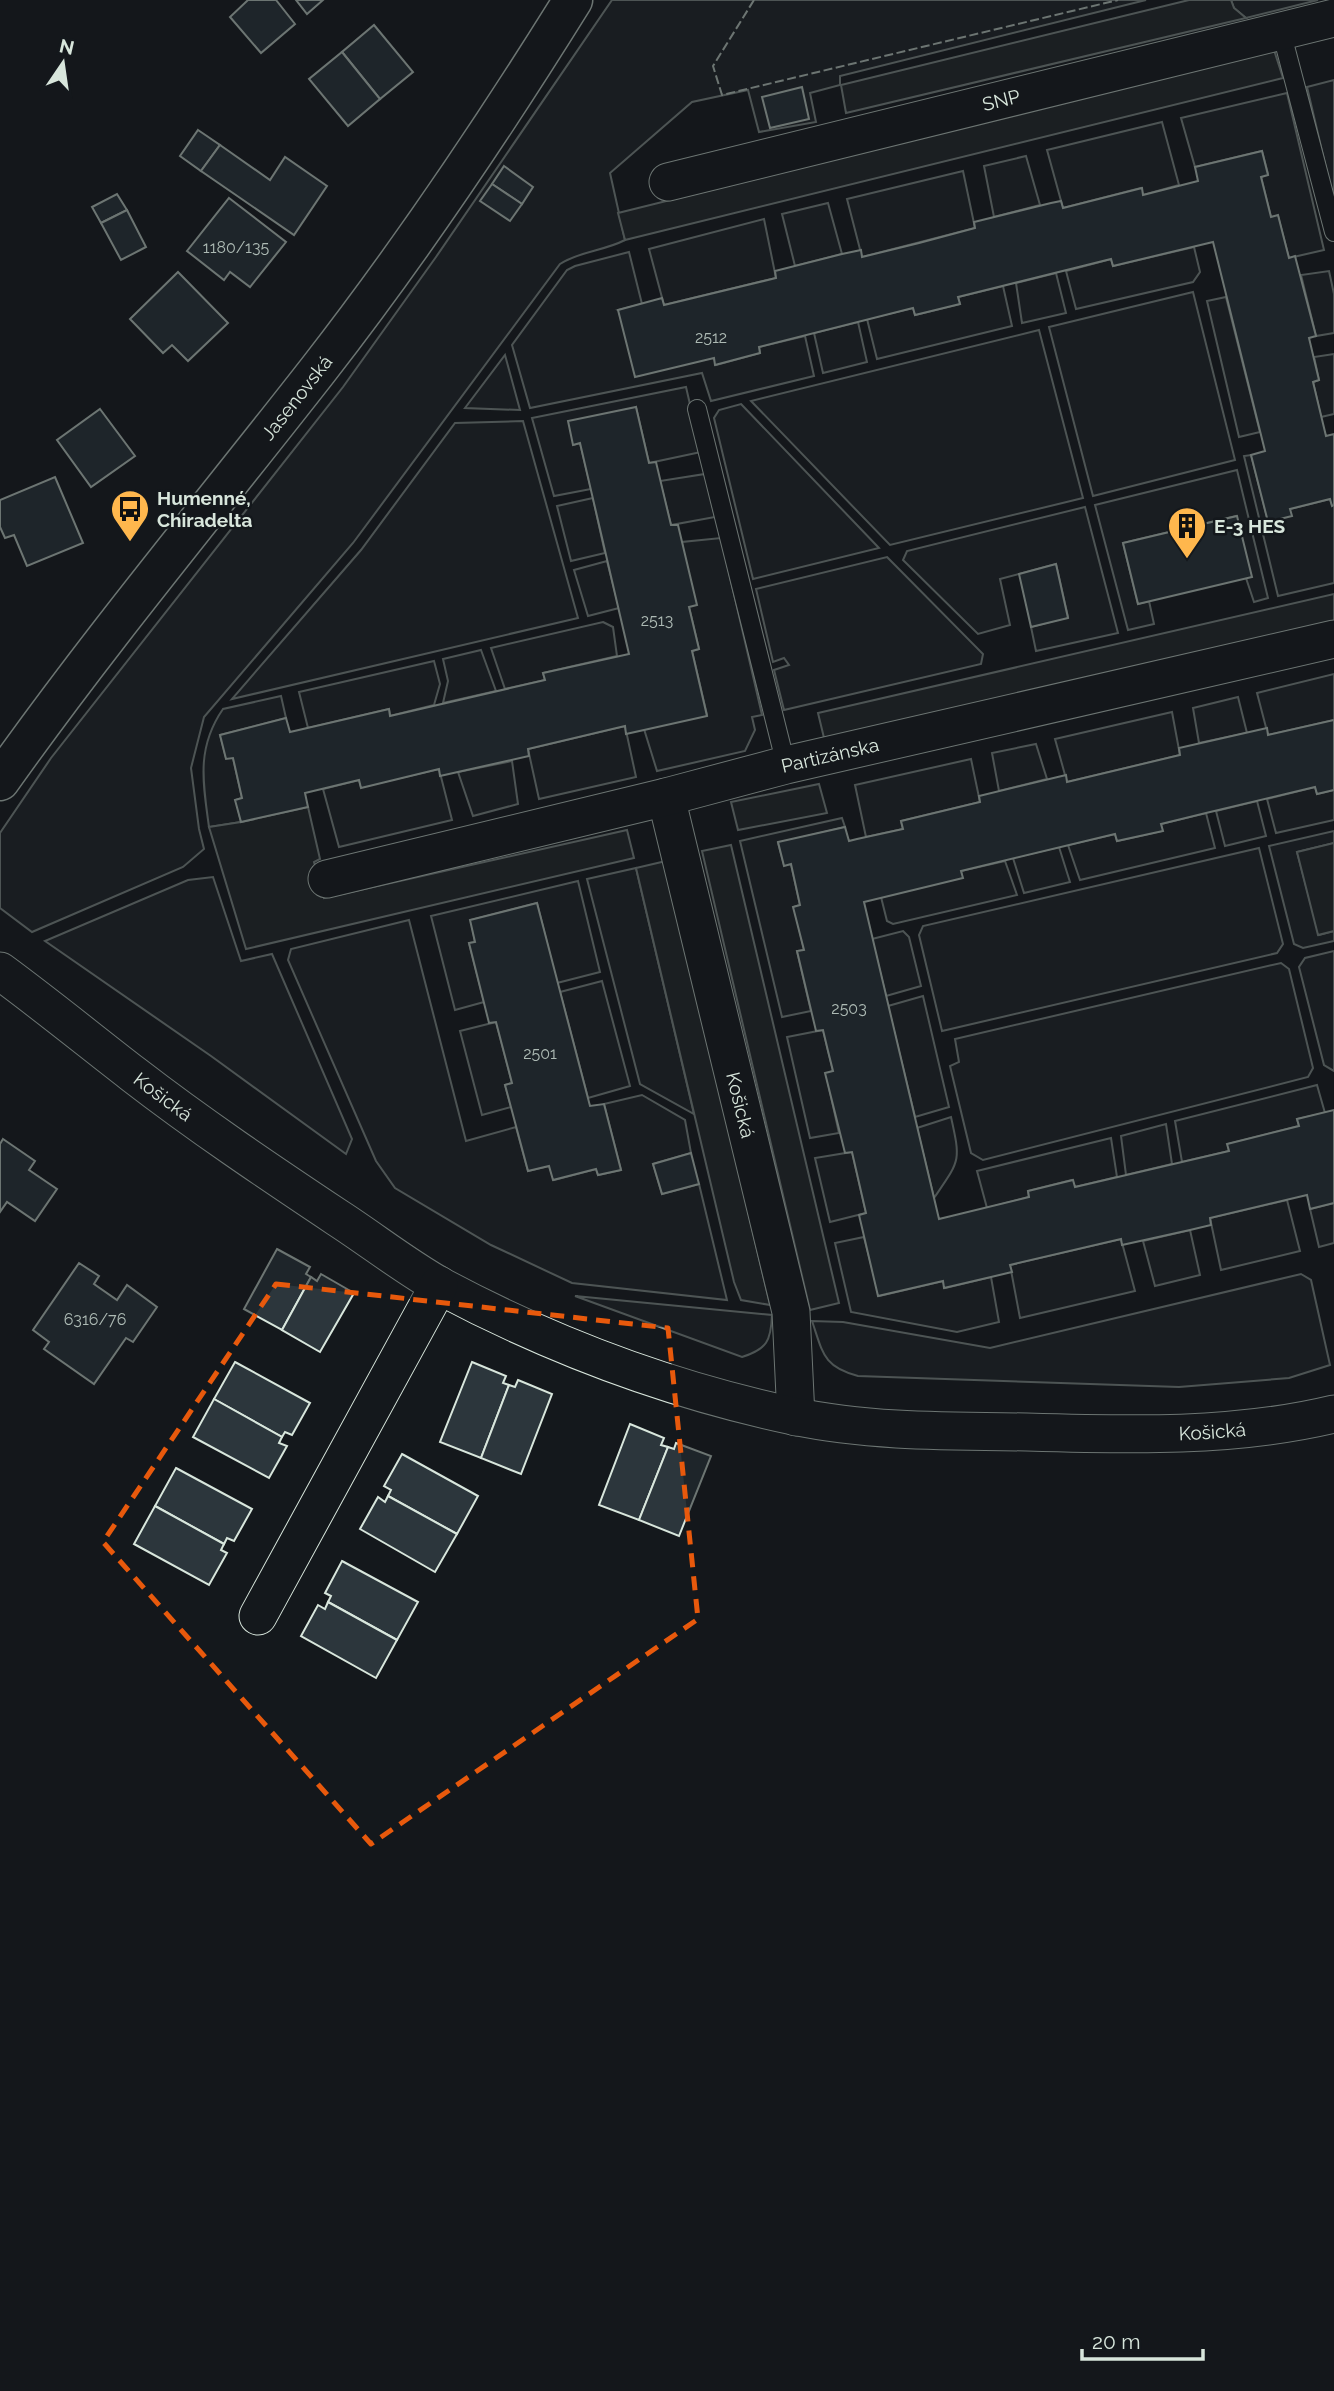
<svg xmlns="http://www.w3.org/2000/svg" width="1334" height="2391" font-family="Raleway,sans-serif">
  <rect width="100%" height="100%" fill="#14181c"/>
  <g fill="#202428" stroke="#939e99" stroke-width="2">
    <path d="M 612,0 L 1146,0 L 840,76 L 840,85 L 810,93 L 816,122 L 759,132 L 748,90 L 692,102 L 610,173 L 625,240 C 604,251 580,251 560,264 L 353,543 L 204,717 L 191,768 L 199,829 L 204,849 L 183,867 L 32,932 L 0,908 L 0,833 L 51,758 L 343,387 L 436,257 Z"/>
    <polygon points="1231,0 1318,0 1246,18 1234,8"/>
    <polygon points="1334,80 1334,202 1307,87"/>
    <polygon points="1287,93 1324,250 1289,258 1278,216 1271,217 1261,177 1268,174 1262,151 1195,167 1181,118"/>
    <polygon points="1162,122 1179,185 1143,195 1141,188 1063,208 1047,150"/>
    <polygon points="1026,156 1040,205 994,217 984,166"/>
    <polygon points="963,171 975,228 862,257 847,199"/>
    <polygon points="828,203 842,254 795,266 782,214"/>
    <polygon points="764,219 776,278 664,305 649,249"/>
    <polygon points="1194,247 1200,272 1193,282 1076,309 1066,271 1111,259 1113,266"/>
    <polygon points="629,252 642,304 618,310 714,358 716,365 760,353 759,347 805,336 814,376 711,401 702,373 530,408 512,345 567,270 575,266"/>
    <polygon points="1329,271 1334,294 1334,333 1316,336 1301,275"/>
    <polygon points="1056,273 1066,313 1022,323 1016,283"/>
    <polygon points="1003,286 1012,326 877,359 867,319 913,308 915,315 960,304 958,297"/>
    <polygon points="1193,292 1235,460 1093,496 1049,327"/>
    <polygon points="1226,297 1260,432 1239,437 1207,301"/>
    <polygon points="858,322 867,362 823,373 814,333"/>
    <polygon points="1039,330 1083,498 890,545 751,401"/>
    <polygon points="1334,354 1334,414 1321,417 1313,382 1319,380 1314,357"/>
    <polygon points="505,355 520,410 465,408"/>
    <polygon points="686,387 701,452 649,463 636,407 573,445 580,443 591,489 554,496 532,418"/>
    <polygon points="741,404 879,548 753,579 714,418 719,410"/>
    <polygon points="523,421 578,618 232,699 361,550 455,423"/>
    <polygon points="1251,455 1268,521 1290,509 1330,499 1332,505 1334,505 1334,583 1278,596 1244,456"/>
    <polygon points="1237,470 1268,598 1254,602 1246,578 1236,516 1123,543 1138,604 1149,601 1154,624 1128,630 1095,505"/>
    <polygon points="705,474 715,517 671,525 660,481"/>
    <polygon points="593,498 605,553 571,561 557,506"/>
    <polygon points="1085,507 1118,633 1036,651 1031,627 1068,617 1056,564 1000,579 1010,625 978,634 903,560 907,551"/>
    <polygon points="721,538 762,715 752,717 755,730 745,751 657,771 644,729 707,715 692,651 699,649 689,607 682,542"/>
    <polygon points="887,557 983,654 981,664 784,710 774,670 789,665 784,658 773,662 756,589"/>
    <polygon points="607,561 619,608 588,616 574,570"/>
    <polygon points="603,622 613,627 617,656 543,673 545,680 505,689 491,648"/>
    <polygon points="481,650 496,691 443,703 448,681 443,659"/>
    <polygon points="434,661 440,684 434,705 390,716 389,709 308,728 299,692"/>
    <polygon points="1334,674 1334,720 1268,735 1257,693"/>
    <path d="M 281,696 L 286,718 L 220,735 L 226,758 L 233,758 L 242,798 L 236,800 L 241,822 L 209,827 C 203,783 196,748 223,709 Z"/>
    <polygon points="1238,697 1247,733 1199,743 1193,708"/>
    <polygon points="1172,712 1180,755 1067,782 1055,739"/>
    <polygon points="625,726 636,777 539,799 528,749"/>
    <polygon points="1036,744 1047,779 999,791 992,753"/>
    <polygon points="971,759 980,802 901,821 903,829 866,837 855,785"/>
    <polygon points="512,761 518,804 473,816 458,772"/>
    <polygon points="439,769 452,820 339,847 323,789 359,780 361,787"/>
    <polygon points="1315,787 1317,794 1334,790 1334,820 1276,833 1267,799"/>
    <polygon points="1257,801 1266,836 1225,846 1216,811"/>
    <polygon points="1206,813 1215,848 1080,880 1068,845 1115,834 1117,841 1162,831 1161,824"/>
    <polygon points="842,818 845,827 778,843 784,865 791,864 800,905 794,907 804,950 797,951 811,1011 782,1017 740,841"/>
    <polygon points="1334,831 1334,843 1297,852 1319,935 1334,931 1334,941 1303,948 1294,944 1269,846"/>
    <polygon points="1059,847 1070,882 1024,893 1013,858"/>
    <polygon points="1259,848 1283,944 1277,953 942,1031 919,935 923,926"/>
    <polygon points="1005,861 1017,895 893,924 887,921 881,897 962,877 961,871"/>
    <polygon points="636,868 694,1114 640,1084 587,879"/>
    <polygon points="213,877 241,961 272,954 352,1139 346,1154 211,1056 45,941 188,880"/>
    <polygon points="578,881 600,972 557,983 537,903 471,920 475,942 469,943 484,1002 455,1010 431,916"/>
    <polygon points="409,920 466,1141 516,1127 528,1171 549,1166 554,1180 596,1169 598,1175 621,1170 604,1104 642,1095 685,1120 691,1153 653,1164 662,1194 699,1184 727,1300 572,1283 491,1245 395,1188 376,1161 288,960 291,949"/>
    <polygon points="903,931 909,937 921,986 886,996 872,939"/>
    <polygon points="1334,951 1334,1071 1324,1065 1299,967 1305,958"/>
    <polygon points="1281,963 1289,969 1313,1068 1308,1077 983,1160 971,1153 950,1066 959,1062 955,1039"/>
    <polygon points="602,981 630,1086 588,1098 560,992"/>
    <polygon points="923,996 949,1107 915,1117 888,1006"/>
    <polygon points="496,1022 512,1083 505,1085 511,1107 482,1115 460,1031"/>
    <polygon points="823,1030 833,1071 826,1074 839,1133 810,1138 787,1037"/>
    <polygon points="1317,1085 1325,1113 1297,1119 1299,1126 1228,1144 1229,1151 1182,1162 1175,1121"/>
    <path d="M 951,1117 C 961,1162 960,1160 934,1198 L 917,1128 Z"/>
    <polygon points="1166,1124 1172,1164 1126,1175 1121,1136"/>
    <polygon points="1111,1138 1117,1177 1075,1187 1072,1180 1028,1191 1029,1197 987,1208 977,1171"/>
    <polygon points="852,1152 866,1213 830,1222 815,1158"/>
    <polygon points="1287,1200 1300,1251 1221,1270 1210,1218"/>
    <polygon points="1334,1203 1334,1243 1319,1247 1310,1209"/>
    <polygon points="1190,1230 1200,1275 1155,1286 1143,1241"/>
    <polygon points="864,1237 879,1296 943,1281 945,1288 991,1277 999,1322 957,1332 851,1312 835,1243"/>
    <polygon points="1121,1239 1135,1291 1020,1318 1010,1265"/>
    <path d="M 1301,1274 L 1311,1280 L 1330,1365 L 1289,1378 L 1179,1387 L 858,1376 C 823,1367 823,1353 812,1321 L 843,1322 L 990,1348 Z"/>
    <path d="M 575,1296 L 772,1315 C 771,1341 767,1349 742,1357 Z"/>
  </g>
  <g fill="#24282b" stroke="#939e99" stroke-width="2">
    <polygon points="1189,0 1231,0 1234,8 1246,18 846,113 841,85"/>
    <polygon points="1274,50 1283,78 625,240 618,213"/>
    <polygon points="1334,594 1334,623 825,742 818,713"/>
    <polygon points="819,784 827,813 738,830 731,802"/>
    <polygon points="308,807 320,859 314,862 324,898 627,830 634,858 246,949 209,827 241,822"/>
    <polygon points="1334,843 1334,931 1318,935 1297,852"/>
    <polygon points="731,845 839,1303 810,1310 702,851"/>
    <polygon points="666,861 770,1305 741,1300 734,1282 636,868"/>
  </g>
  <g fill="#2c363c" stroke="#d8e6dc" stroke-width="2">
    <polygon points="248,0 276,0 295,24 261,53 230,17"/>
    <polygon points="296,0 323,0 307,14"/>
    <polygon points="374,25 413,72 380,99 342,52"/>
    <polygon points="342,52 380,99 348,126 309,79"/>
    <polygon points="802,87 809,119 770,128 762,97"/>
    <polygon points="198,130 220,145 201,171 180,156"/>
    <polygon points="220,145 270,180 285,157 327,186 294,235 201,171"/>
    <polygon points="1262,151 1268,175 1261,177 1271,217 1278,215 1289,258 1295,256 1316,336 1309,338 1319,380 1313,382 1326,436 1334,434 1334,505 1332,506 1330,499 1290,509 1292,516 1268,522 1251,455 1265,451 1213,242 1113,266 1111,259 958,297 960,304 915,315 913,308 759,347 760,353 715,365 714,358 635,377 618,310 662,298 664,305 776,278 775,271 842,254 861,250 862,257 919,243 975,228 974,222 1051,203 1061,201 1063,208 1142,188 1143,195 1198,181 1195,167"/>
    <polygon points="504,166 533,187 522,204 492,184"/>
    <polygon points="492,184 522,204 510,221 480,201"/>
    <polygon points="117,194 127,210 101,223 92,207"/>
    <polygon points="229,198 286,242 250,287 230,272 224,280 187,251"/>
    <polygon points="127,210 146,247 121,260 101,223"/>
    <polygon points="178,272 228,323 188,361 172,345 163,353 130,319"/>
    <polygon points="636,407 649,463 656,462 671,525 678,525 697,605 689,607 699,649 692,651 707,716 626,734 625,726 528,749 529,756 440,776 439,769 361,788 359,780 305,793 308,807 241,822 235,800 242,798 233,758 226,759 220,735 286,718 290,732 389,709 390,716 545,680 543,673 629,654 580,443 573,445 568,421"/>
    <polygon points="100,409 135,456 91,487 57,440"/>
    <polygon points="55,477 83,543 27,566 14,535 5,538 0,527 0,500"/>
    <polygon points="1237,516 1252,577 1138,604 1123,543"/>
    <polygon points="1056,564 1068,618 1031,627 1019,574"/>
    <polygon points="1334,720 1334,790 1317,794 1315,787 1206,813 1161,824 1163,831 1117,841 1115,834 961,871 963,878 864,902 939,1219 1029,1197 1028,1191 1073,1180 1075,1187 1229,1151 1227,1144 1299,1126 1297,1119 1334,1110 1334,1203 1310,1209 1307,1195 1210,1218 1211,1225 1190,1230 1122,1245 1121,1239 1010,1265 1012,1272 991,1277 944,1288 943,1281 878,1296 859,1215 866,1213 852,1152 845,1153 825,1073 833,1071 828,1051 823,1030 816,1031 797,951 804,950 793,907 800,905 791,864 784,866 778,842 845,827 849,841 857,839 903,829 901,821 980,802 979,796 1066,775 1067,782 1180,755 1179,748 1267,728 1268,735"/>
    <polygon points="537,903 590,1106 604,1104 621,1170 598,1175 596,1169 553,1180 549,1166 528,1171 505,1085 512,1083 496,1022 489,1023 469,943 475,942 470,920"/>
    <polygon points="3,1139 35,1161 29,1170 57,1189 35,1221 7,1202 0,1212 0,1144"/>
    <polygon points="691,1153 699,1184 662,1194 653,1164"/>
    <polygon points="277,1249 310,1267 306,1274 311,1277 282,1330 244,1309"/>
    <polygon points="79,1263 99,1276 94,1284 117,1300 127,1285 157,1307 133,1342 126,1338 94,1384 44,1349 49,1342 33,1330"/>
    <polygon points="321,1274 354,1293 320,1352 282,1330 311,1277 317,1281"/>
    <polygon points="235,1362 310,1403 292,1435 285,1432 282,1437 214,1399"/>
    <polygon points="472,1362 506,1376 503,1383 509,1385 481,1458 440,1442"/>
    <polygon points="518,1380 552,1394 521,1474 481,1458 509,1385 515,1387"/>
    <polygon points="214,1399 282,1437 279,1443 287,1446 269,1478 193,1437"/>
    <polygon points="630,1424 664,1438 661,1445 668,1447 639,1520 599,1505"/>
    <polygon points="676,1443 711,1456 679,1536 639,1520 668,1447 674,1449"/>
    <polygon points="402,1454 478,1496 457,1534 388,1496 391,1490 384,1486"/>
    <polygon points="176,1468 252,1509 234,1541 227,1538 224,1544 155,1506"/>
    <polygon points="388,1496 457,1534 435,1572 360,1529 378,1497 385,1502"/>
    <polygon points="155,1506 224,1544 221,1550 227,1553 209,1585 134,1544"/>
    <polygon points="342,1561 418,1602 397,1640 328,1602 331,1596 325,1593"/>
    <polygon points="328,1602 397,1640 376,1678 301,1636 318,1605 325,1609"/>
  </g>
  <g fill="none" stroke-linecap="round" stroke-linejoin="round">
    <defs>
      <g id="lane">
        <polyline points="1281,31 1334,232"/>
        <polyline points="697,409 786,765"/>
      </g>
      <g id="street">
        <path id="s1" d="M 668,182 L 1334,18"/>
        <path id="s2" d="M 666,797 L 791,1312 L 796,1417"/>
        <path id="s3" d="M 327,879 L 666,797 L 786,765 L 1334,639"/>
        <path id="s4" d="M 0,971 C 45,1004 89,1040 133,1074 C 199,1125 269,1172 338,1218 C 372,1240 406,1267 442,1287 C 551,1345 671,1390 793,1416 C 869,1432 949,1431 1027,1432 C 1129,1435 1234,1438 1334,1414"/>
        <polyline points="258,1616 439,1285"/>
      </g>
      <g id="secondary">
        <path id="s5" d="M 0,781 C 100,640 211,507 318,370 C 410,252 494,127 573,0"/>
      </g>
    </defs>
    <use href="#lane" stroke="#d8e6dc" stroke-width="20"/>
    <use href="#street" stroke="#d8e6dc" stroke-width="39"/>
    <use href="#secondary" stroke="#d8e6dc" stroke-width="41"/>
    <use href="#lane" stroke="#14181c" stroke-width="18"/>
    <use href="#street" stroke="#14181c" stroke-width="37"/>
    <use href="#secondary" stroke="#14181c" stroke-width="38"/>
    <polyline stroke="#d8e6dc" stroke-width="2" stroke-dasharray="9 3.5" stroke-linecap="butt" points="754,0 713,66 722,95 1118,0"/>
  </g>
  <path d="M0 0H1334V2391H0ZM 276,1284 L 668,1328 L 698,1619 L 371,1844 L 103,1542 Z" fill="#14181c" fill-opacity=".55" fill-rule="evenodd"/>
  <path fill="none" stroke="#e8590c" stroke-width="5" stroke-dasharray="14 9" stroke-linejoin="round" d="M 276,1284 L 668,1328 L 698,1619 L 371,1844 L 103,1542 Z"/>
  <defs>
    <symbol id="bus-pin" viewBox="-11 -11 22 30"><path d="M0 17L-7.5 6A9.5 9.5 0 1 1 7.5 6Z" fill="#ffb74d" stroke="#14181c"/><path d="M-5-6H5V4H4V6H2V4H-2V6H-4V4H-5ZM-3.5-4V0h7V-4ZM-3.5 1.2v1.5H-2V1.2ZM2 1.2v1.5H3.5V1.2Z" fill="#111"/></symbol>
    <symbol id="building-pin" viewBox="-11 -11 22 30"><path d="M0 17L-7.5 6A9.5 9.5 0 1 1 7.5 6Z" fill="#ffb74d" stroke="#14181c"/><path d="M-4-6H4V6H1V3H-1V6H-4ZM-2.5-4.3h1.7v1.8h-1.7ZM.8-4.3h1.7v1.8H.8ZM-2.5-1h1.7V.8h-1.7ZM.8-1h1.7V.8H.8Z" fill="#111"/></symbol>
  </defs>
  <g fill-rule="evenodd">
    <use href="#bus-pin" x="108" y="487" width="44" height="60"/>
    <use href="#building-pin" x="1165" y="504" width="44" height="60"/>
  </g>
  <g text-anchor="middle" stroke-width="5" stroke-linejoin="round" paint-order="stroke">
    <g font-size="16" fill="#adbab4">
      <text x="236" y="253">1180/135</text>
      <text x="711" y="343">2512</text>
      <text x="657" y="626">2513</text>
      <text x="849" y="1014">2503</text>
      <text x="540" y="1059">2501</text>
      <text x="95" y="1325">6316/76</text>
    </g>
    <g font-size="19" fill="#d8e6dc" stroke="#14181c">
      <text dy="7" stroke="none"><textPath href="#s1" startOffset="343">SNP</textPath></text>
      <text dy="7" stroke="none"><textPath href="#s5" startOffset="485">Jasenovská</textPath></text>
      <text dy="7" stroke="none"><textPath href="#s3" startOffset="518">Partizánska</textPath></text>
      <text dy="7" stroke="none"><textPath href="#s4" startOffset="206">Košická</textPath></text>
      <text dy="7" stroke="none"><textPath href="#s2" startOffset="317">Košická</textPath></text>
      <text dy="7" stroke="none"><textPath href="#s4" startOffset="1339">Košická</textPath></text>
    </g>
    <g font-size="19" font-weight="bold" fill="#d8e6dc" stroke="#14181c" text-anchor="start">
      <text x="157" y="505">Humenné,<tspan x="157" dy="22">Chiradelta</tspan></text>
      <text x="1214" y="533">E-3 HES</text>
    </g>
  </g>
  <g transform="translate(63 63) rotate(13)" stroke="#14181c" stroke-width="5" paint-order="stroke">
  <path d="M0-5L12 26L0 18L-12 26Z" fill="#d8e6dc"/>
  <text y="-10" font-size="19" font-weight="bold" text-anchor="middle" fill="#d8e6dc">N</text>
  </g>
  <path d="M1082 2349v10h121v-10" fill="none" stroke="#d8e6dc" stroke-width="3.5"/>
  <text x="1092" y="2349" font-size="21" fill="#d8e6dc" stroke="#14181c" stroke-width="5" paint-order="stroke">20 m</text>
</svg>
